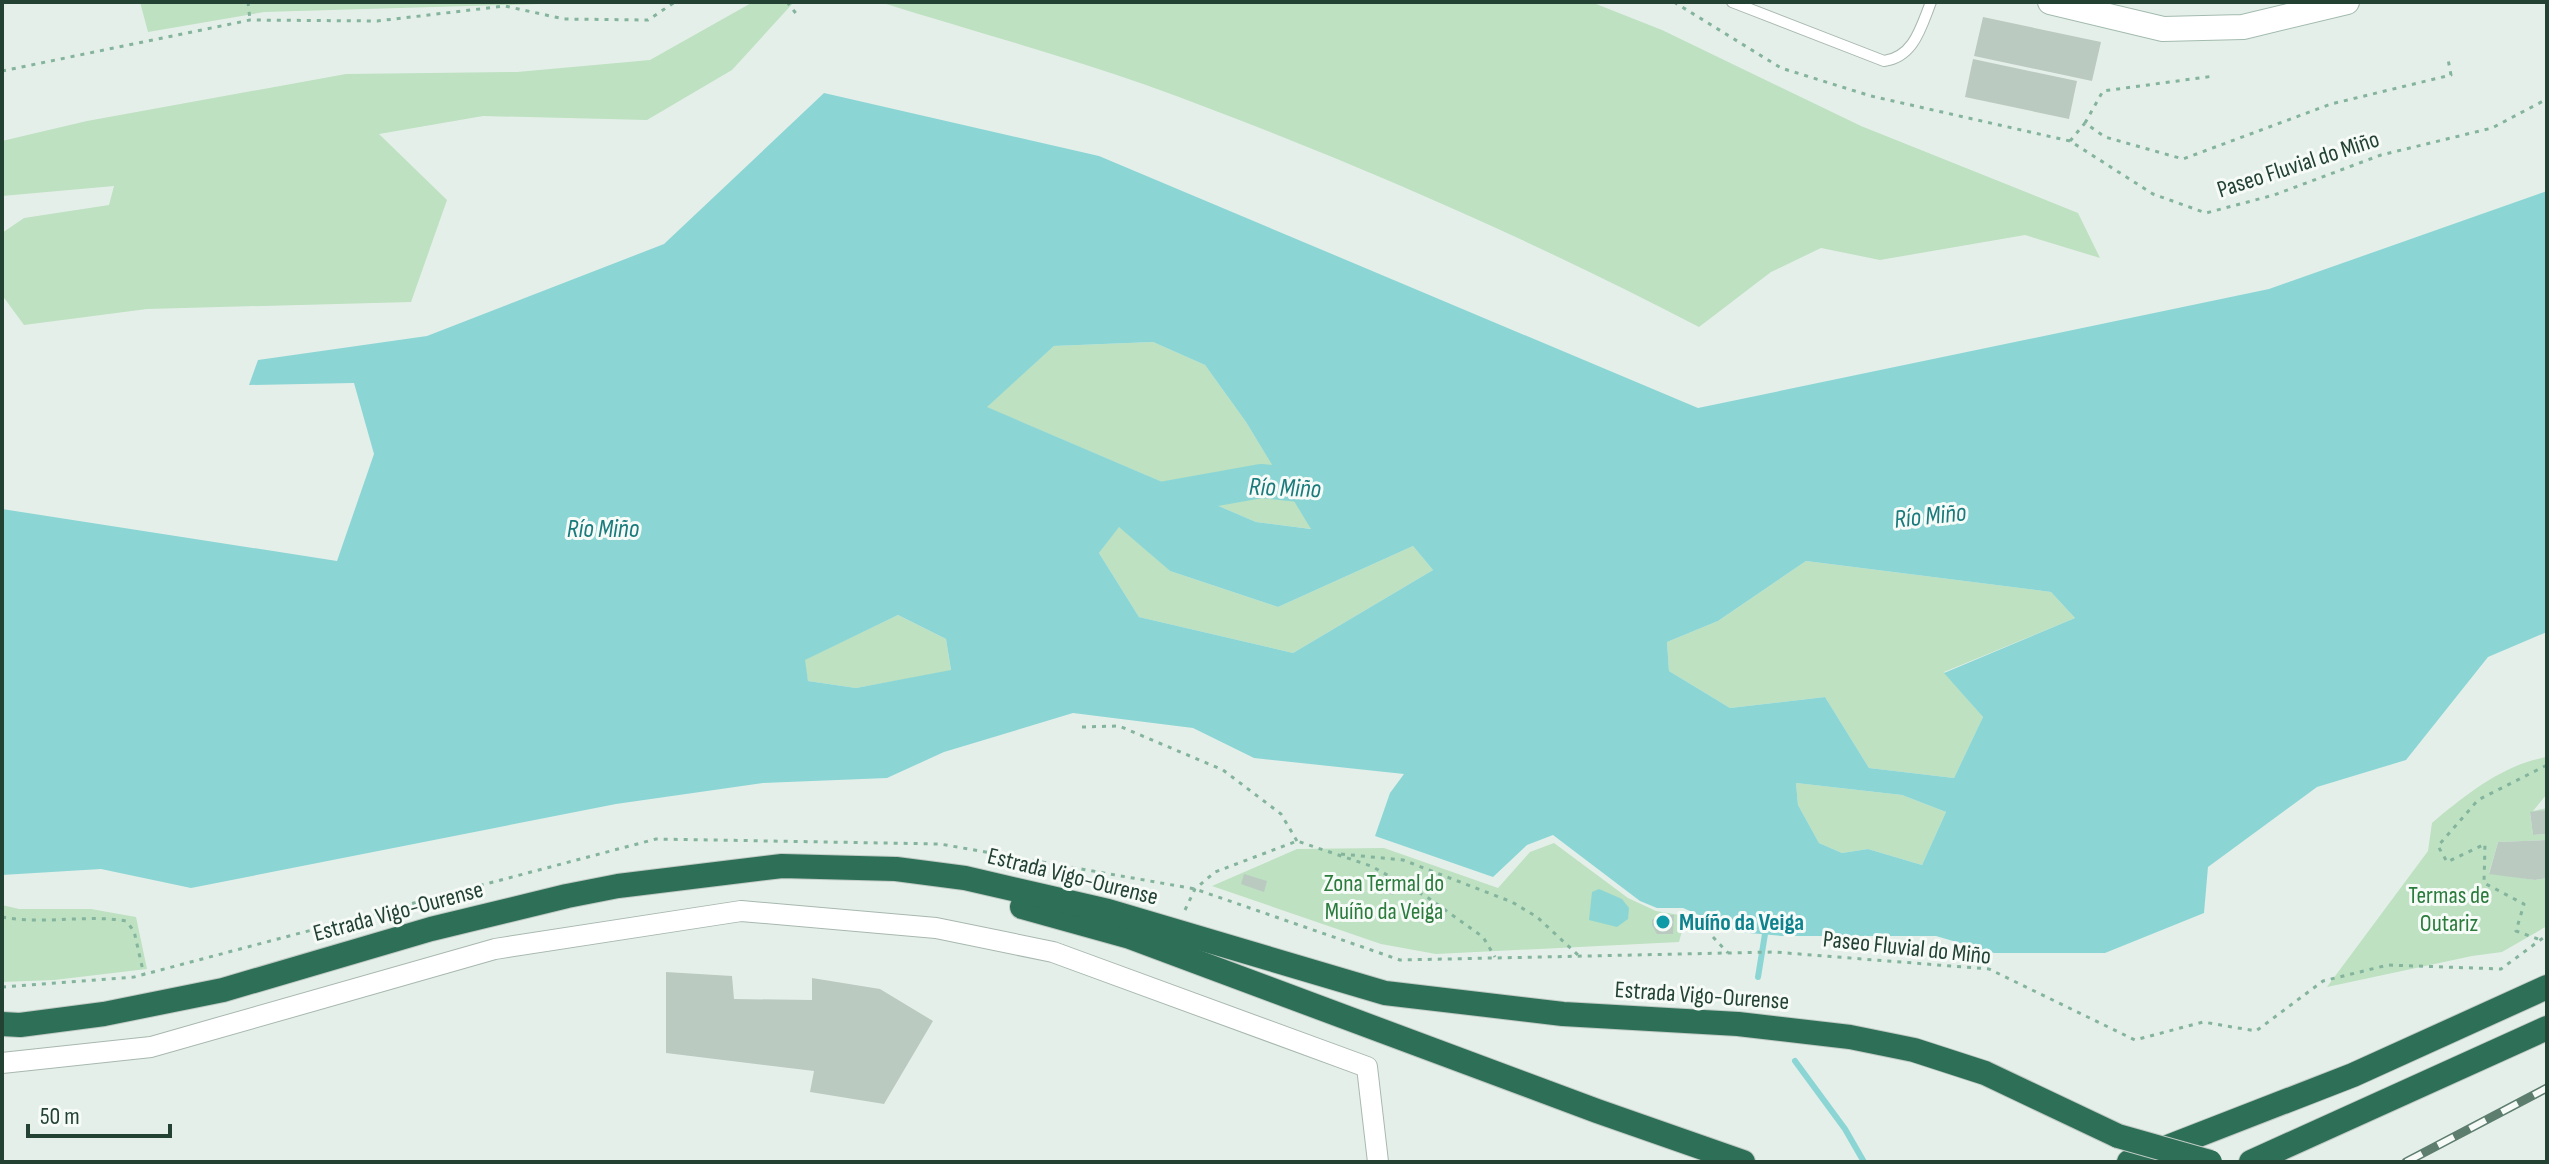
<svg xmlns="http://www.w3.org/2000/svg" width="2549" height="1164" font-family="'Sofia Sans Condensed',sans-serif">
  <rect width="100%" height="100%" fill="#e5efe9"/>
  <g fill="#bde1c1">
    <polygon points="140,2 609,2 264,12 148,32"/>
    <polygon points="753,2 794,2 732,70 647,120 483,116 379,134 447,200 411,302 147,309 24,325 2,295 2,233 24,218 109,205 114,186 2,196 2,141 87,121 346,74 517,72 650,60"/>
    <path d="M 880,2 L 1591,2 L 1662,30 L 1861,126 L 2078,213 L 2100,258 L 2025,235 L 1880,260 L 1821,248 L 1771,272 L 1699,327 C 1520,234 1336,154 1146,85 C 1059,54 968,30 880,2 Z"/>
    <polygon points="1153,342 1205,365 1246,422 1312,529 1256,522 986,407 1054,346"/>
    <polygon points="1119,526 1170,571 1278,607 1413,546 1433,570 1293,653 1139,617 1099,553"/>
    <polygon points="1806,561 2051,592 2075,618 1944,672 1983,717 1954,778 1869,768 1825,697 1730,708 1669,671 1667,642 1718,621"/>
    <polygon points="898,615 946,639 951,671 856,688 808,681 804,660"/>
    <path d="M 2547,757 L 2547,794 L 2533,811 L 2547,808 L 2547,810 L 2530,813 L 2533,835 L 2547,834 L 2547,840 L 2498,842 L 2489,873 L 2535,880 L 2547,878 L 2547,926 L 2502,952 L 2472,956 L 2327,987 L 2428,851 L 2432,823 C 2465,795 2504,764 2547,757 Z"/>
    <polygon points="1796,783 1902,795 1946,812 1922,865 1868,849 1842,853 1819,843 1798,805"/>
    <polygon points="1554,843 1628,898 1656,911 1686,916 1679,942 1436,954 1381,944 1212,886 1297,849 1384,848 1498,888 1530,852"/>
    <polygon points="2,905 19,909 91,909 136,917 147,969 54,980 2,982"/>
  </g>
  <g fill="#8bd6d5" fill-rule="evenodd">
    <path d="M 824,93 L 1099,156 L 1698,408 L 2269,289 L 2547,191 L 2547,632 L 2488,657 L 2406,760 L 2317,787 L 2208,867 L 2204,913 L 2105,953 L 1994,953 L 1936,936 L 1782,936 L 1738,932 L 1683,908 L 1657,908 L 1640,901 L 1553,835 L 1527,845 L 1493,877 L 1375,836 L 1390,793 L 1404,774 L 1254,758 L 1193,728 L 1073,713 L 944,752 L 887,778 L 763,783 L 616,804 L 191,888 L 101,869 L 2,875 L 2,509 L 337,561 L 374,454 L 354,383 L 249,385 L 258,360 L 427,336 L 664,244 ZM 1153,342 L 1205,365 L 1246,422 L 1311,529 L 1256,522 L 987,407 L 1054,346 ZM 1119,527 L 1170,571 L 1278,607 L 1413,546 L 1433,570 L 1293,653 L 1139,617 L 1099,553 ZM 1806,561 L 2051,592 L 2075,618 L 1944,673 L 1983,717 L 1954,778 L 1869,768 L 1825,697 L 1730,708 L 1669,671 L 1667,642 L 1718,621 ZM 898,615 L 946,639 L 951,670 L 856,688 L 808,681 L 805,660 ZM 1796,783 L 1902,795 L 1946,812 L 1922,865 L 1868,849 L 1842,853 L 1819,843 L 1798,805 Z"/>
    <polygon points="1599,889 1622,899 1629,908 1628,919 1617,927 1589,920 1592,892"/>
  </g>
  <g fill="none" stroke-linecap="round" stroke-linejoin="round">
    <g stroke="#8bd6d5" stroke-width="6">
      <polyline points="1758,977 1765,934"/>
      <polyline points="1795,1061 1845,1129 1864,1162"/>
    </g>
    <polyline stroke="#8bd6d5" stroke-width="34" points="1144,502 1261,481 1329,488"/>
  </g>
  <g fill="#bacac1">
    <polygon points="1983,17 2101,42 2092,81 1974,56"/>
    <polygon points="1973,59 2077,81 2069,119 1965,97"/>
    <polygon points="2547,810 2547,834 2533,835 2530,812"/>
    <polygon points="2547,840 2547,878 2535,880 2489,874 2498,842"/>
    <polygon points="1244,874 1267,881 1264,892 1241,884"/>
    <polygon points="1374,874 1398,882 1393,895 1369,887"/>
    <polygon points="1659,915 1674,915 1673,934 1657,934 1652,925 1652,920"/>
    <polygon points="666,972 732,976 734,999 812,1000 812,978 880,989 933,1021 884,1104 810,1092 814,1071 666,1053"/>
  </g>
  <g fill="none" stroke-linecap="round" stroke-linejoin="round">
    <defs>
      <path id="lane" d="M 1732,2 L 1884,61 C 1914,57 1921,27 1931,2"/>
      <polyline id="street" points="2,1063 151,1047 495,949 741,911 936,928 1053,952 1367,1067 1378,1162"/>
      <polyline id="secondary" points="2050,2 2163,29 2243,27 2347,2"/>
      <g id="highway">
        <polyline points="1022,907 1130,937 1597,1111 1743,1162"/>
        <polyline points="2,1024 20,1025 104,1014 223,990 431,929 567,896 618,886 782,866 896,869 965,878 1108,911 1385,993 1563,1014 1738,1024 1850,1037 1914,1050 1985,1073 2118,1136"/>
        <polyline points="2129,1162 2353,1075 2547,987"/>
        <polyline points="2251,1162 2547,1028"/>
      </g>
    </defs>
    <use href="#lane" stroke="#a7b8af" stroke-width="12"/>
    <use href="#street" stroke="#a7b8af" stroke-width="22"/>
    <use href="#secondary" stroke="#a2bbaf" stroke-width="26"/>
    <use href="#highway" stroke="#c1cac6" stroke-width="26"/>
    <g stroke="#84b49d" stroke-width="3" stroke-dasharray="4 6" stroke-linecap="butt">
      <polyline points="248,2 250,20"/>
      <polyline points="787,2 798,16"/>
      <polyline points="1674,2 1781,68 1871,96 2070,141 2153,194 2206,213 2274,195 2381,155 2492,128 2547,99"/>
      <polyline points="2,71 250,20 377,21 505,6 564,19 648,20 675,2"/>
      <polyline points="2085,123 2103,91 2214,76"/>
      <polyline points="2070,141 2085,123 2105,137 2183,159 2331,104 2451,75 2448,59"/>
      <polyline points="1082,727 1119,726 1223,770 1281,814 1297,841"/>
      <polyline points="1341,854 1403,860 1512,902 1537,917 1578,955"/>
      <polyline points="1185,910 1195,889 1215,872 1297,841 1371,866 1427,897 1483,937 1495,957"/>
      <path d="M 2,917 C 46,925 86,914 126,921 L 134,931 L 144,975"/>
      <polyline points="1713,937 1728,953"/>
      <polyline points="2538,939 2516,931 2524,904 2484,883 2485,844 2447,862 2438,846 2478,800 2547,765"/>
      <polyline points="2,987 134,977 656,839 940,844 1195,889 1400,960 1774,952 1989,969 2135,1040 2203,1022 2256,1031 2323,981 2388,965 2501,969 2547,935"/>
    </g>
    <use href="#lane" stroke="#fff" stroke-width="10"/>
    <use href="#street" stroke="#fff" stroke-width="20"/>
    <use href="#secondary" stroke="#fff" stroke-width="24"/>
    <use href="#highway" stroke="#2d7057" stroke-width="24"/>
    <defs>
      <polyline id="rail" points="2406,1162 2547,1088"/>
    </defs>
    <use href="#rail" stroke="#5d7d6f" stroke-width="9"/>
    <use href="#rail" stroke="#f6fbf8" stroke-width="6" stroke-dasharray="18" stroke-linecap="butt"/>
    <defs>
      <polyline id="highway-bridge" points="2118,1136 2210,1162"/>
    </defs>
    <use href="#highway-bridge" stroke="#c1cac6" stroke-width="26" stroke-linecap="butt"/>
    <use href="#highway-bridge" stroke="#2d7057" stroke-width="24"/>
  </g>
  <circle fill="#0f9aa8" stroke="#f6fbf8" stroke-width="3" cx="1663" cy="922" r="8"/>
  <g text-anchor="middle" stroke-width="6" stroke-linejoin="round" paint-order="stroke">
    <g font-size="24" fill="#234234" stroke="#f6fbf8">
      <text transform="translate(2298 164) rotate(-18)" y="8">Paseo Fluvial do Miño</text>
      <text transform="translate(1073 876) rotate(14)" y="8">Estrada Vigo-Ourense</text>
      <text transform="translate(398 911) rotate(-15)" y="8">Estrada Vigo-Ourense</text>
      <text transform="translate(1907 947) rotate(6)" y="8">Paseo Fluvial do Miño</text>
      <text transform="translate(1702 995) rotate(4)" y="8">Estrada Vigo-Ourense</text>
    </g>
    <g font-size="24" fill="#2a7b3c" stroke="#f6fbf8">
      <text x="1384" y="891">Zona Termal do<tspan x="1384" dy="28">Muíño da Veiga</tspan></text>
      <text x="2449" y="903">Termas de<tspan x="2449" dy="28">Outariz</tspan></text>
    </g>
    <g font-size="24" font-weight="bold" fill="#0d838f" stroke="#f6fbf8" text-anchor="start">
      <text x="1679" y="930">Muíño da Veiga</text>
    </g>
    <g font-size="26" font-style="italic" fill="#197b7c" stroke="#f6fbf8">
      <text transform="translate(1285 487) rotate(2)" y="9">Río Miño</text>
      <text transform="translate(1930 515) rotate(-6)" y="9">Río Miño</text>
      <text x="603" y="537">Río Miño</text>
    </g>
  </g>
  <rect width="2549" height="1164" fill="none" stroke="#234234" stroke-width="8"/>
  <path d="M28 1124v12h142v-12" fill="none" stroke="#234234" stroke-width="4"/>
  <text x="40" y="1124" font-size="24" fill="#234234" stroke="#f6fbf8" stroke-width="6" paint-order="stroke">50 m</text>
</svg>
